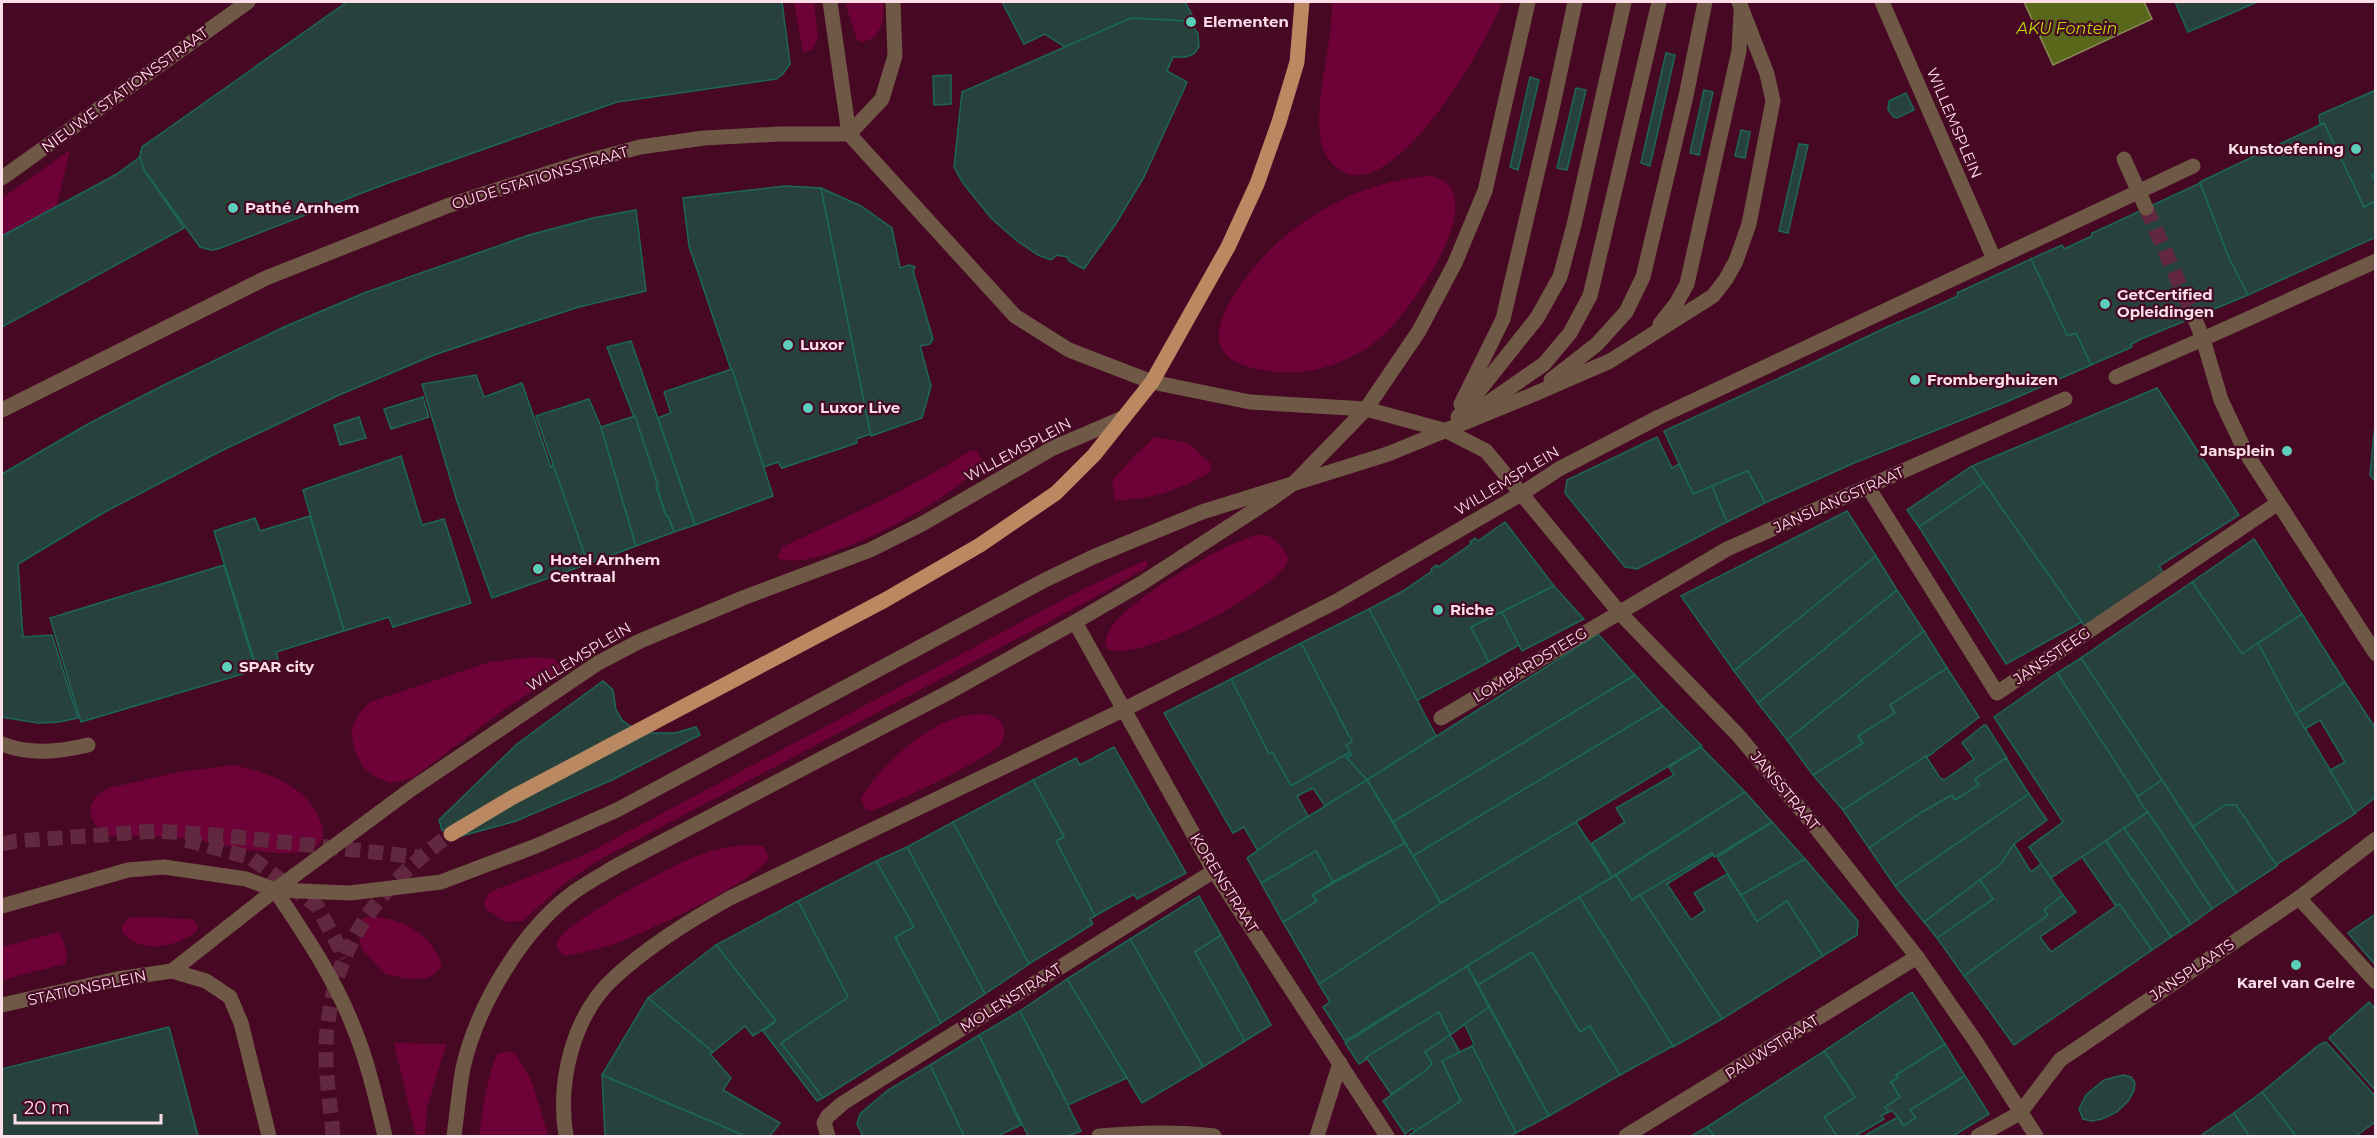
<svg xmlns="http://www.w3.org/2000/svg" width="2377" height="1138" font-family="Montserrat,sans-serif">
  <rect width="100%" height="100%" fill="#460823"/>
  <g fill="#6e0238">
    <polygon points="794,2 814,2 818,39 812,50 803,52"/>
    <path d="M 845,2 L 883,2 C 884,20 882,39 861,42 L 857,40 Z"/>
    <path d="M 1332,2 L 1502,2 C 1487,43 1400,196 1345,173 C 1334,168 1323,155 1321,142 C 1313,103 1333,45 1332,2 Z"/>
    <polygon points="70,150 51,229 17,272 2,279 2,198"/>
    <path d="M 1428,176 C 1501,185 1408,317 1379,339 C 1360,354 1338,365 1314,370 C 1291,374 1265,373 1243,365 C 1184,345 1249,270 1274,246 C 1291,230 1312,215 1333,204 C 1363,188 1394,179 1428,176 Z"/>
    <path d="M 1155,437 L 1188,443 L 1211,464 L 1210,472 C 1182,489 1148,501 1115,500 L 1112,481 L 1135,455 Z"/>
    <path d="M 971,450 L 978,452 L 983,463 C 968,477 953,491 936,501 C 906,520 810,573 778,558 L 782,547 C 846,517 911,489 971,450 Z"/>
    <path d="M 1256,535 C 1274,533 1280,545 1289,558 C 1282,589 1135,665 1108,649 L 1105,643 C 1107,637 1108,631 1112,626 C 1136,595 1218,547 1256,535 Z"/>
    <polygon points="1144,561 1148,562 1146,568 1090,600 597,861 561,886 523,921 505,922 486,909 484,902 490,892 586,854 1083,589"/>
    <polygon points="534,657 555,659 560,666 559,674 506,708 413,778 390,783 376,777 363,767 355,751 351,733 357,716 370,702 490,662"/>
    <path d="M 986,714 C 1001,717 1011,731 1000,745 C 988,758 891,806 872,810 C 867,811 868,810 864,808 L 861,798 C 878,769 921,729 953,719 C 964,715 975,715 986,714 Z"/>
    <path d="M 234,765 C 263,772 295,781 313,807 C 361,883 220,843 192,839 C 165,836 137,835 110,836 C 86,824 82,800 109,788 L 179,772 Z"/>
    <path d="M 749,845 L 763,846 L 769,858 C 753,883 650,930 619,942 C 602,949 583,952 565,956 C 560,952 555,948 558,941 C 566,922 664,870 687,860 C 707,851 728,846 749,845 Z"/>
    <path d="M 373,916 C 406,921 430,932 442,966 L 436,973 L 428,978 L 409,979 L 385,974 L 362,950 L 358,933 L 364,918 Z"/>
    <path d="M 145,917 L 189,919 L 195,921 L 198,930 C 179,947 140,955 122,932 L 122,925 L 129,918 Z"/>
    <path d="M 59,932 C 64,941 69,954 65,964 L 2,980 L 2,947 Z"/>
    <polygon points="394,1043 446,1044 427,1108 425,1136 416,1136"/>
    <path d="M 507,1051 L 515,1053 L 532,1082 L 548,1136 L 479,1136 C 483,1109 486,1080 497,1054 Z"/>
  </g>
  <polygon fill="#586719" stroke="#8a8b57" stroke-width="1.5" points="2024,2 2144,2 2152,19 2053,65"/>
  <g fill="#27423c" stroke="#1b685b" stroke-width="1.5">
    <polygon points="347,2 782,2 790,64 782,75 776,79 617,102 388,183 218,249 211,250 200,247 142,167 139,159 142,147"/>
    <polygon points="1002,2 1185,2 1193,17 1186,21 1131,18 1065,47 1045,34 1024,44"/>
    <polygon points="2175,2 2257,2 2188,32"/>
    <polygon points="1131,18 1186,21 1186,25 1195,29 1198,34 1199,47 1194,54 1186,57 1173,57 1167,71 1187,82 1184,89 1143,179 1115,225 1084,269 1069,261 1067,257 1057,255 1051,260 1038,255 1016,240 992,219 963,183 954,167 962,92"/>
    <polygon points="1666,53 1675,55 1650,166 1641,163"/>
    <polygon points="951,75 951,104 934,105 933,76"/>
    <polygon points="1530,77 1539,80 1518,170 1510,167"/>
    <polygon points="1576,88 1586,90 1567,170 1557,168"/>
    <polygon points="1704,90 1713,92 1699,155 1690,153"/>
    <polygon points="2376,90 2376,174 2372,175 2376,182 2376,201 2364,207 2324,123 2320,124 2319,115"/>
    <polygon points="1906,93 1914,110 1897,118 1894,117 1888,110 1889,101"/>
    <polygon points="2324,123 2364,207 2376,201 2376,237 2248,295 2228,256 2200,182"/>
    <polygon points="1741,130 1750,132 1745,158 1735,156"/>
    <polygon points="1799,144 1808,145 1788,233 1779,231"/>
    <polygon points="140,157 144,170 184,228 2,327 2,236 117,174"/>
    <polygon points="2200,183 2228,256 2248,295 2141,339 2130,345 2132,347 2091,365 2076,333 2068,336 2066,333 2031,259 2062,245 2064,249 2092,236 2092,233 2097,231"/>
    <polygon points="785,186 821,188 871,434 856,439 857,443 782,468 778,462 764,467 689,246 683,198"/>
    <polygon points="821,188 861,206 892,228 900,268 909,265 915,267 913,271 933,339 930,344 920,346 931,386 922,418 871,436"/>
    <polygon points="636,210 646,291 579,307 502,332 434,355 339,395 221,451 103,513 18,564 23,637 52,635 78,718 59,722 38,723 2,717 2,474 88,424 166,384 284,327 364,293 529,235 593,218"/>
    <polygon points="2031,259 2066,333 2068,336 2076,333 2091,365 2004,403 1854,463 1765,503 1748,471 1693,494 1664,431 1810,364 1887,327 1918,314 1958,296 1957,293"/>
    <polygon points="631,341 695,525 674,532 668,516 666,516 642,438 607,347"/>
    <polygon points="732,369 773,496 695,525 658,418 671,413 664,392"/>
    <polygon points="476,375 484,397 522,383 551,467 554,465 588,564 492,598 457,501 422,384"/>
    <polygon points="2157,388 2239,515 2159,566 2165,575 2086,628 1972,466"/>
    <polygon points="423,397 429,417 391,429 384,409"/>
    <polygon points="589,399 601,427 636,546 588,564 536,416"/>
    <polygon points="2376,414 2376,482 2370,475"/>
    <polygon points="635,416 658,485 656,486 666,516 668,516 674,532 636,546 601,427"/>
    <polygon points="359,417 366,438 340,445 334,425"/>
    <polygon points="1657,437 1672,468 1679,464 1693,494 1712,486 1727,522 1637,569 1625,567 1565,493 1567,480"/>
    <polygon points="401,456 422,525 444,519 471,603 393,627 389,617 344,631 303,490"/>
    <polygon points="1972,466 1984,483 1919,527 1907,510"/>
    <polygon points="1748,471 1765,503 1727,522 1712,486"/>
    <polygon points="1984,483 2082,622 2006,664 1919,527"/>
    <polygon points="1847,511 1876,556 1734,671 1681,596"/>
    <polygon points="310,516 344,631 276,652 279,662 257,669 214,531 255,518 260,531"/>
    <polygon points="1505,522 1554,586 1471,627 1489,662 1416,701 1369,609 1403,591 1432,571 1431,569 1436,565 1438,567 1471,544 1470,542 1475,538 1478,541"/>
    <polygon points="2254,539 2302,614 2242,654 2192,582"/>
    <polygon points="1876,556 1897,590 1758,703 1734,671"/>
    <polygon points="224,565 256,670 81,722 50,618"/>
    <polygon points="2192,582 2242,654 2258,643 2290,703 2356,813 2276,865 2236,805 2225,805 2193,827 2081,658"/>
    <polygon points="1554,586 1584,619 1522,651 1502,612"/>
    <polygon points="1897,590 1924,631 1787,740 1758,703"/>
    <polygon points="1369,609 1436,736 1367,780 1346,757 1351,755 1346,745 1352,742 1301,643"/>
    <polygon points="1502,612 1519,645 1489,662 1471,627"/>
    <polygon points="2302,614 2345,682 2296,714 2258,643"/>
    <polygon points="1924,631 1947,668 1890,705 1895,713 1858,736 1863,743 1813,775 1787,740"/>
    <polygon points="1598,634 1635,675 1393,822 1367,780"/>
    <polygon points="1301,643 1352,742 1346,745 1350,752 1291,786 1272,752 1269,754 1231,679"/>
    <polygon points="2081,658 2162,780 2137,797 2057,673"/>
    <polygon points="1947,668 1979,717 1930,755 1843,810 1813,775 1863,743 1858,736 1895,713 1890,705"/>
    <polygon points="2057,673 2148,812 2051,878 2029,847 2063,822 1994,717"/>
    <polygon points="1635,675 1663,706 1413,856 1393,822"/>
    <polygon points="1231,679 1269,754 1272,752 1291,786 1350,752 1351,755 1346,757 1367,780 1325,806 1313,788 1297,796 1308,816 1258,851 1244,827 1233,833 1164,713"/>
    <polygon points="603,681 613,690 616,710 622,720 630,726 650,733 675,733 696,727 700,735 612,780 516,821 458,837 442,830 439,820 517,744"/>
    <polygon points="2345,682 2376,729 2376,797 2355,813 2330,770 2345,762 2320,720 2305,729 2296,714"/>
    <polygon points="1663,706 1702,746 1441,903 1413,856"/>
    <polygon points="1984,725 1986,725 2007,758 1975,779 1979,785 1955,800 1952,795 1922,812 1869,848 1843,810 1926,756 1940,778 1944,780 1974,759 1962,743"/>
    <polygon points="1114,747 1186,873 1137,899 1134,894 1095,916 1056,841 1064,837 1033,780 1076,758 1080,765"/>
    <polygon points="1701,747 1745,792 1612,877 1592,843 1625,822 1616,808 1674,775 1669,767"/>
    <polygon points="2006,758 2029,794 1895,886 1869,848 1922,812 1952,795 1955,800 1979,785 1975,779"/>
    <polygon points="1033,780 1064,837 1056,841 1095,916 1090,919 1093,924 1029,964 953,822"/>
    <polygon points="1367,780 1405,843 1333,882 1316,851 1261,883 1247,858 1288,829"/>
    <polygon points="2162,780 2236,893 2212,909 2137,797"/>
    <polygon points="1745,792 1772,822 1714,857 1712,853 1632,900 1616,875"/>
    <polygon points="2029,794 2047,820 2014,844 2001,864 1924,922 1895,886"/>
    <polygon points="2225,805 2236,805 2277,866 2236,893 2193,827"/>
    <polygon points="2148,812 2212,909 2191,924 2124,828"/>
    <polygon points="953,822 1029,964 985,994 907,847"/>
    <polygon points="1576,822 1612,877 1345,1041 1323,1007 1330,1002 1319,984 1441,903"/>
    <polygon points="1772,822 1805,859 1741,895 1717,857"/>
    <polygon points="2124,828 2191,924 2171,937 2106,841"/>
    <polygon points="2106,841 2171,937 2152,950 2119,904 2116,906 2082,857"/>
    <polygon points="1405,843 1441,903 1319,984 1283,922 1317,901 1312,895"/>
    <polygon points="2014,844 2031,872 2041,864 2063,895 2044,910 2048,915 1964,976 1937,938 1993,899 1980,880 2001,864"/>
    <polygon points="907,847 985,994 941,1023 895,937 914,927 876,861"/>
    <polygon points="1316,851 1333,882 1312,895 1317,901 1283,922 1261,883"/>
    <polygon points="1712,853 1713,855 1667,884 1691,920 1705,910 1694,893 1727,874 1757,921 1787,901 1823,956 1722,1019 1640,895"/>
    <polygon points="1805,859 1858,921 1857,935 1823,956 1787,901 1757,921 1741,895"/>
    <polygon points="876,861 914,927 895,937 941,1023 823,1098 781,1043 848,997 798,901"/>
    <polygon points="1616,875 1632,900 1640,895 1722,1019 1673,1047 1579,897"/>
    <polygon points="1980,880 1993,899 1937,938 1924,922"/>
    <polygon points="2063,895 2076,912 2040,937 2051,952 2119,904 2152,950 2014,1045 1964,976 2048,915 2044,910"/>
    <polygon points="1199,896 1221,935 1195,952 1245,1041 1203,1067 1130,939"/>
    <polygon points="1579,897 1673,1046 1620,1075 1590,1026 1580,1032 1532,952 1478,985 1467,966"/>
    <polygon points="798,901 848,997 781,1043 823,1098 817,1101 763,1031 776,1021 716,945"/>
    <polygon points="2376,914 2376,966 2348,933"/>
    <polygon points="1221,935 1271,1025 1245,1041 1195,952"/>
    <polygon points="1130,939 1203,1067 1142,1103 1067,979"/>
    <polygon points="716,945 776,1021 753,1036 745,1026 713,1052 648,998"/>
    <polygon points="1532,952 1580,1032 1590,1026 1620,1075 1549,1116 1478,985"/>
    <polygon points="1467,966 1489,1007 1450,1035 1439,1012 1359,1064 1345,1043"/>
    <polygon points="1067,979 1127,1078 1068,1105 1020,1011"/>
    <polygon points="1912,992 1945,1044 1896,1075 1898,1078 1891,1082 1900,1097 1885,1107 1889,1112 1881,1116 1884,1119 1855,1136 1837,1136 1824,1117 1855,1097 1824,1051"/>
    <polygon points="648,998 713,1052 710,1054 731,1078 723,1090 780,1123 770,1136 745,1136 602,1075"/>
    <polygon points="2369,1002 2376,1010 2376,1091 2329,1038"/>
    <polygon points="1489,1007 1549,1116 1516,1133 1472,1046 1474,1044 1465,1025 1463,1025"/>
    <polygon points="1020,1011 1081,1131 1068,1136 1028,1136 979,1035"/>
    <polygon points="1439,1012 1450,1035 1425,1052 1432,1063 1428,1069 1391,1094 1366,1057"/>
    <polygon points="169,1027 198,1136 2,1136 2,1069"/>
    <polygon points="979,1035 1021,1125 998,1136 964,1136 930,1065"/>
    <polygon points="1450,1035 1460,1052 1442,1061 1461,1101 1415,1132 1413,1128 1405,1134 1383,1101 1428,1069 1432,1063 1425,1052"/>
    <polygon points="2326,1042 2376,1097 2376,1121 2356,1136 2296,1136 2262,1092 2319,1045"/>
    <polygon points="1945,1044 1965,1076 1910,1110 1916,1118 1903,1126 1898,1117 1891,1110 1889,1112 1885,1107 1900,1097 1891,1082 1898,1078 1896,1075"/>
    <polygon points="1472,1046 1516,1133 1509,1136 1408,1136 1461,1101 1442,1061"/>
    <polygon points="1824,1051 1855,1097 1824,1117 1837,1136 1714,1136 1707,1127"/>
    <polygon points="930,1065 964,1136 863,1136 857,1124 860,1114 888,1090"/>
    <polygon points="602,1075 745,1136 605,1136"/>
    <polygon points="2123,1075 2131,1077 2135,1083 2134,1091 2128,1101 2117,1112 2102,1119 2091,1121 2083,1119 2079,1109 2086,1095 2104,1080"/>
    <polygon points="1965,1076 1989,1114 1953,1136 1864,1136 1898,1117 1903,1126 1916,1118 1910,1110"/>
    <polygon points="2262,1092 2296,1136 2249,1136 2234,1113"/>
    <polygon points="2234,1113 2249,1136 2200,1136"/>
    <polygon points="1707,1127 1714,1136 1691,1136"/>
  </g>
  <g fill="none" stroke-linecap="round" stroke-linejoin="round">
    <g stroke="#622840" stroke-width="15" stroke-dasharray="15 8" stroke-linecap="butt">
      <polyline points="2146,208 2194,317"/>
      <polyline points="186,840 251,858 317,906 345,958"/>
      <polyline points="2,844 16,841 157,831 228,836 418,857"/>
    </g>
    <path stroke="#622840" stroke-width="15" stroke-dasharray="15 8" stroke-linecap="butt" d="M 333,1136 C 331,1107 325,1075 326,1045 C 331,949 375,889 451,834"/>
    <g stroke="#6f5845" stroke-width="15">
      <polyline points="830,2 849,134"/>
      <polyline points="1882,2 1994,259"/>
      <polyline points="849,134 882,99 895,56 893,2"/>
      <polyline points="2124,159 2146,208"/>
      <polyline points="2,178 248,2"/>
      <polyline points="2376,261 2203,339 2221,400 2246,453 2376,654"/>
      <polyline points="1660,324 1676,304 1687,284 1739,51 1741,11"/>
      <polyline points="2116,377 2203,339 2194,317"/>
      <polyline points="1551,380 1597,344 1626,312 1643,277 1686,96 1705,2"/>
      <polyline points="1461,404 1503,319 1551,114 1575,2"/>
      <polyline points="2,410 266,278 447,206 577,164 640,147 704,138 779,134 849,134 1015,316 1069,350 1152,382 1250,402 1366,409 1447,431 1486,451 1619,612 1737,734 1813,824 1917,957 1976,1042 2036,1136"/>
      <polyline points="1472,414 1544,364 1570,333 1590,296 1659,2"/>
      <polyline points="1458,417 1537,318 1560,277 1574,225 1624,2"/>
      <polyline points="1868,487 1997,693 2278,503"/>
      <polyline points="1075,622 1214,871 1387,1136"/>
      <polyline points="1441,718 1727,549 2065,399"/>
      <path d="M 2,744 C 30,755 58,752 88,745"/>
      <path d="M 275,890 C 304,934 334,977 353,1026 C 368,1062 376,1099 385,1136"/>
      <polyline points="2299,898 2376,982"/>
      <polyline points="2,906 128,870 164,867 246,879 275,890 350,893 441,882 536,846 617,810 1045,580 1093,557 1202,512 1388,454 1532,395 1610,361 1713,296 1726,279 1736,261 1749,224 1773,101 1767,74 1739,2"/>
      <polyline points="172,971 275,890 410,790 598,663 640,641 743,598 870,550 922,524 1053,448 1123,418"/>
      <polyline points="2,1005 117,979 172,971 206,981 230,997 241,1023 269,1136"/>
      <path d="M 454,1136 C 457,1114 459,1090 463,1068 C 477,1006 522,930 574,892 C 588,882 603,874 618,865 L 953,690 L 1075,622 L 1142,583 L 1273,498 L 1294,483 L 1366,409 L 1419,331 L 1455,263 L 1485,191 L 1528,2"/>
      <path d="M 566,1136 C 557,1081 573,1014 616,976 C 649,946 692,919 730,898 L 1125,709 L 1337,601 L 1521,494 L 1559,469 L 1659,417 L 2193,166"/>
      <polyline points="828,1136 824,1123 828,1116 843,1103 1214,871"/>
      <path d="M 1099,1136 C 1138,1133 1175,1131 1214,1136"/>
      <polyline points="1317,1136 1340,1063"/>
      <polyline points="1626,1136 1917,957"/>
      <polyline points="1978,1136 2020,1113 2060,1060 2299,898 2376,839"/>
    </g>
    <polyline stroke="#ba8962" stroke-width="15" points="451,834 513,797 885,600 980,545 1056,493 1094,455 1152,382 1228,247 1257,184 1279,122 1297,62 1302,2"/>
  </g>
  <g fill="#5cceba" stroke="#460823" stroke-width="2">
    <circle cx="1191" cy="22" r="6"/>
    <circle cx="2356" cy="149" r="6"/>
    <circle cx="233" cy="208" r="6"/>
    <circle cx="2105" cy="304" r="6"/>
    <circle cx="788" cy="345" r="6"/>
    <circle cx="1915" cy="380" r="6"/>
    <circle cx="808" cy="408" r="6"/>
    <circle cx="2287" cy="451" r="6"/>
    <circle cx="538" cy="569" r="6"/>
    <circle cx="1438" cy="610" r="6"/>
    <circle cx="227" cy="667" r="6"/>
    <circle cx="2296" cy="965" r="6"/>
  </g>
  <g text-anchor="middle" stroke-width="4.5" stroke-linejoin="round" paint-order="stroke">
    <g font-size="15" font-weight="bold" fill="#ffdee7" stroke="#460823" text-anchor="start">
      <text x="1203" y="27">Elementen</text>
      <text x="2344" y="154" text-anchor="end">Kunstoefening</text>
      <text x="245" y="213">Pathé Arnhem</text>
      <text x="2117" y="300">GetCertified<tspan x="2117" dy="17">Opleidingen</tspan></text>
      <text x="800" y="350">Luxor</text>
      <text x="1927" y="385">Fromberghuizen</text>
      <text x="820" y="413">Luxor Live</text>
      <text x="2275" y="456" text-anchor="end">Jansplein</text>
      <text x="550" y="565">Hotel Arnhem<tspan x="550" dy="17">Centraal</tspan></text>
      <text x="1450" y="615">Riche</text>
      <text x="239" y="672">SPAR city</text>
      <text x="2296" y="988" text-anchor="middle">Karel van Gelre</text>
    </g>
    <g font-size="15" fill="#ffdee7" stroke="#460823">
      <text transform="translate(125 90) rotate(-36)" y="5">NIEUWE STATIONSSTRAAT</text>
      <text transform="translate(1954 123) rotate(67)" y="5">WILLEMSPLEIN</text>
      <text transform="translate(540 178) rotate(-17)" y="5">OUDE STATIONSSTRAAT</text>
      <text transform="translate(1018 450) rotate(-28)" y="5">WILLEMSPLEIN</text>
      <text transform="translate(1507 481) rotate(-31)" y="5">WILLEMSPLEIN</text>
      <text transform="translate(1839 500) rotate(-24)" y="5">JANSLANGSTRAAT</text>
      <text transform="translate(2052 656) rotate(-34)" y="5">JANSSTEEG</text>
      <text transform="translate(579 657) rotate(-31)" y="5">WILLEMSPLEIN</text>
      <text transform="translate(1530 665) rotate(-31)" y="5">LOMBARDSTEEG</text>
      <text transform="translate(1785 791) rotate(50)" y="5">JANSSTRAAT</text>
      <text transform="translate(1224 883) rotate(58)" y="5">KORENSTRAAT</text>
      <text transform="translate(2192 970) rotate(-34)" y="5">JANSPLAATS</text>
      <text transform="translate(87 988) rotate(-12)" y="5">STATIONSPLEIN</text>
      <text transform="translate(1011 998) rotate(-32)" y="5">MOLENSTRAAT</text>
      <text transform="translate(1772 1047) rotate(-32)" y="5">PAUWSTRAAT</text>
    </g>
    <g font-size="16" font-style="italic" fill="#bddd01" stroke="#460823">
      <text x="2067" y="34">AKU Fontein</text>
    </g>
  </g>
  <rect width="2377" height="1138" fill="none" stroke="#ffdee7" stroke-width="6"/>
  <path d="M15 1114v9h146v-9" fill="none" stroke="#ffdee7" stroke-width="3"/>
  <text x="24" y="1114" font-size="18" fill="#ffdee7" stroke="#460823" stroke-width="4.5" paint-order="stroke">20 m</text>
</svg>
